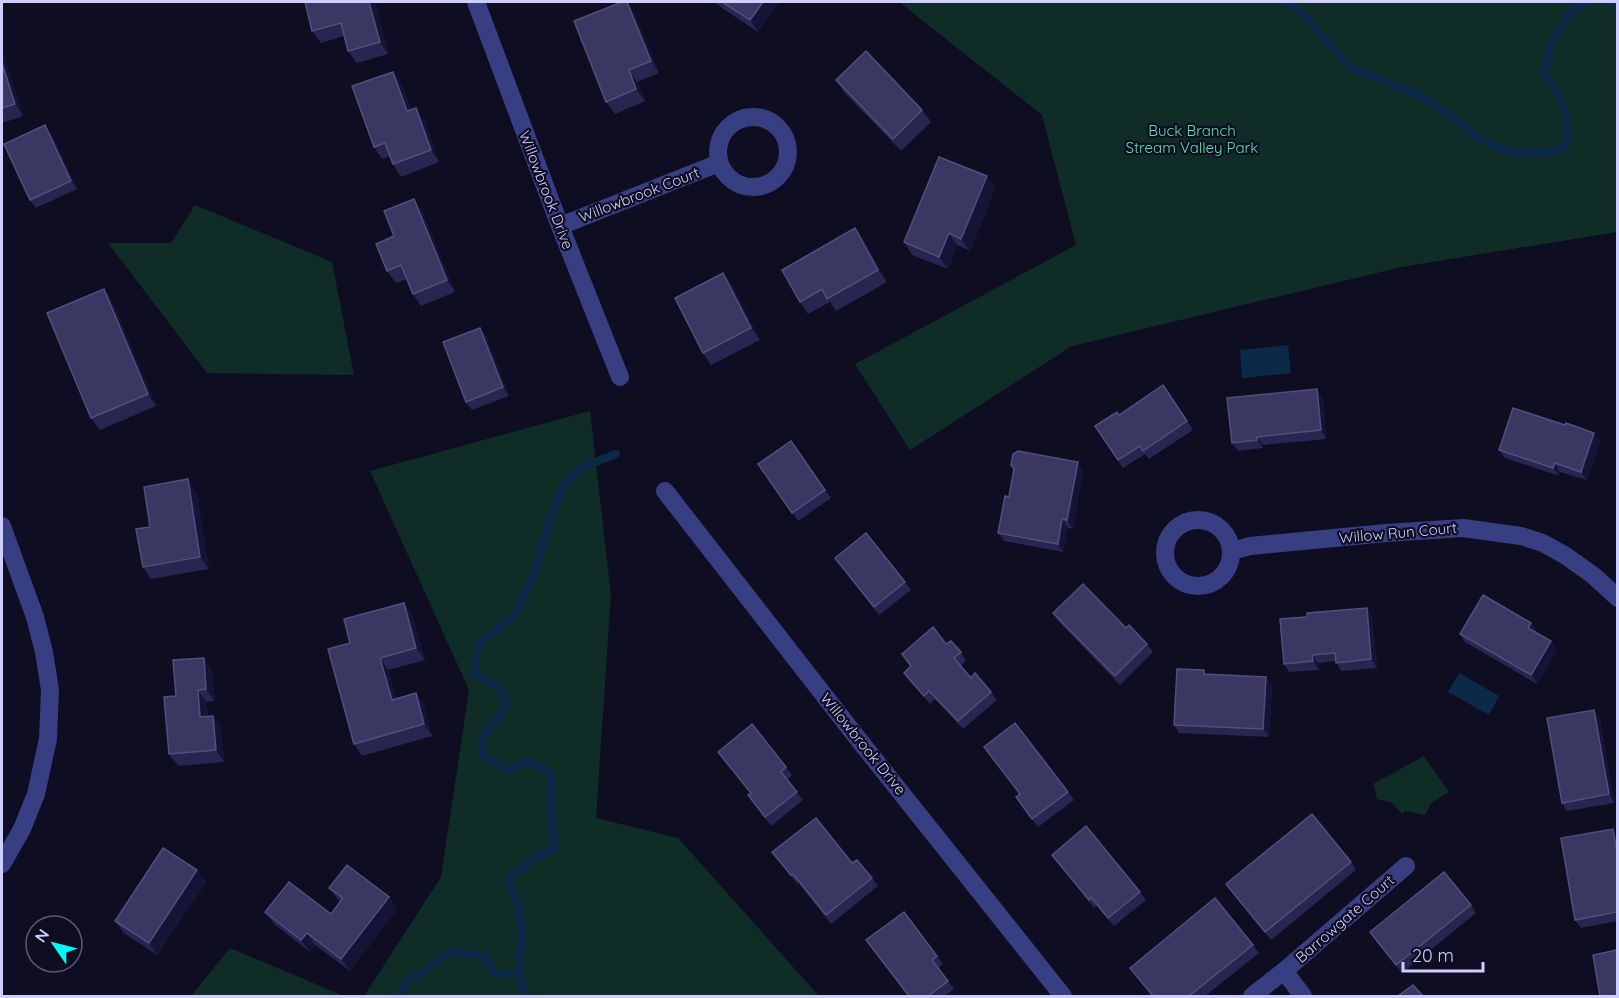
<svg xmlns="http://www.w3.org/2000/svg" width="1619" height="998" font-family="Quicksand,sans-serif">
  <rect width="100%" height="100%" fill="#0e0d22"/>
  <g fill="#102c27">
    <polygon points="899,2 1617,2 1617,232 1402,267 1072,346 910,450 855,364 1076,245 1042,115"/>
    <polygon points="195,205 332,262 354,375 207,373 108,243 171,243"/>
    <polygon points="590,411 611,595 596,818 678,838 819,996 364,996 441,877 469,690 370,471"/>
    <polygon points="1424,756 1449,792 1431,803 1425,815 1405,811 1402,814 1392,803 1377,799 1373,784"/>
    <polygon points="230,948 344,996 191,996"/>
  </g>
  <g fill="#0c2a47">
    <polygon points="1288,345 1291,373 1242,378 1240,350"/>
    <polygon points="1459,673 1499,696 1489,715 1448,692"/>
  </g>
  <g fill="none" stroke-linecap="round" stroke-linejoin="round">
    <g stroke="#0c2a47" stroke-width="8">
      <polyline points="1287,2 1308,19 1325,40 1354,70 1397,86 1425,99 1450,115 1479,139 1513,153 1555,152 1566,145 1568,123 1557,91 1544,74 1551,43 1570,11 1589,2"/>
      <polyline points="1611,2 1618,3"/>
      <polyline points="519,974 526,996"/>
      <polyline points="403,996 401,994 406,981 426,970 448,952 486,956 494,974 519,974 522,932 518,906 509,878 538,855 554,851 551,805 552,773 528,761 509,770 483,756 482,738 507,705 499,687 474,674 478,645 515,614 534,574 550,519 565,483 580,468 616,454"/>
    </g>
    <g stroke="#373e81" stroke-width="18">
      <polyline points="476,2 560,226 620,377"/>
      <circle cx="753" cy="152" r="35"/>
      <polyline points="560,226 719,163"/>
      <polyline points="665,491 855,735 1063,996"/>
      <circle cx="1198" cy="553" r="33"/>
      <polyline points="2,526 35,617 44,652 50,690 48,739 36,794 22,829 2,864"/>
      <polyline points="1232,551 1250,546 1386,533 1463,528 1521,536 1543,543 1566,556 1594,576 1618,598"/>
      <polyline points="1252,996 1284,971"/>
      <polyline points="1303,996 1284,971 1406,866"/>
    </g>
  </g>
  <g fill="#282650">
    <polygon points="305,2 375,2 388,54 357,63 348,51 344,36 321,43 312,31"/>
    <polygon points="713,2 779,2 758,32"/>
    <polygon points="634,12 659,73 637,82 645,101 615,114 606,102"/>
    <polygon points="2,49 23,116 2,123"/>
    <polygon points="393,72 401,84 411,110 424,120 439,162 401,177 393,164 390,156 382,159 374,147"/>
    <polygon points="836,80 922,110 931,122 901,151 844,92"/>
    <polygon points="51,133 77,189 36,208 30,200"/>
    <polygon points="995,188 970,251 957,245 948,269 912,255 904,242"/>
    <polygon points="422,211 455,292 421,306 413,294 407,279 396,283 387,271 394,236"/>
    <polygon points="855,228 864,241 887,282 836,311 830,302 808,314 800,302"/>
    <polygon points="723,273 732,285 760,340 711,365 703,353"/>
    <polygon points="104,289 112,301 156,406 100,430 91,418"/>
    <polygon points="480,328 486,336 509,396 472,410 466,402"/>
    <polygon points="1163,385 1193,430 1149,459 1145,454 1123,468 1095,426 1119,415"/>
    <polygon points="1323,397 1326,439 1263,445 1263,448 1238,451 1232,443"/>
    <polygon points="791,441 831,498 798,521 758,464"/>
    <polygon points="1600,441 1587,480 1560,472 1559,476 1505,458 1499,450"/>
    <polygon points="1083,470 1073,529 1068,528 1063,552 1004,541 998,533 1009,497"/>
    <polygon points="196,491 209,569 151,579 143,567 150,527"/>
    <polygon points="835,558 905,582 911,590 879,615"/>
    <polygon points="404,603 412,615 425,660 388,670 396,699 416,693 424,706 432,736 362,756 354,744 350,643"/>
    <polygon points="1053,613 1126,628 1147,644 1153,652 1120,685 1059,622"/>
    <polygon points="1372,616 1377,668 1341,671 1336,661 1318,663 1319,670 1289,672 1284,664 1307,617"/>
    <polygon points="1531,623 1537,632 1536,633 1557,650 1537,684 1465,642 1460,634"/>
    <polygon points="946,644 961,652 966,661 960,666 971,678 991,692 997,700 963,729 935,699 930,704 910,681 904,673 911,667 902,654"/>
    <polygon points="212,670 215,701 206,702 208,716 213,716 221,728 224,762 178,766 169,754 176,696"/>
    <polygon points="1208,675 1272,686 1269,737 1179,733 1174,725"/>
    <polygon points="1600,718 1614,803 1567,811 1562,803"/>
    <polygon points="718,752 786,767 792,775 787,780 803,800 771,826 748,795 750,793"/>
    <polygon points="990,755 1068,792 1074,800 1038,827 1022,806 1020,795"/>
    <polygon points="1617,835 1617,921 1581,928 1575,920"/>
    <polygon points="772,852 852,863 872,878 878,886 831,924 798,882 797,884"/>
    <polygon points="1052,855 1140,892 1146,900 1114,926 1097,906 1094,908"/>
    <polygon points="1351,862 1356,870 1271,940 1226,884"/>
    <polygon points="197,870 206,882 157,955 124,933 115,921"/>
    <polygon points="329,888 389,897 397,909 350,971 315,945 310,952 274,924 265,912 331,914 340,902"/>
    <polygon points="1471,905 1476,913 1402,973 1370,932"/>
    <polygon points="1253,945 1259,953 1205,996 1152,996 1130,968"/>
    <polygon points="872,948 937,956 943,964 938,968 954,989 945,996 908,996"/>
  </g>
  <g fill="#161436">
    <polygon points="369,2 375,2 388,54 380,42"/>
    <polygon points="627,2 634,12 659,73 651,61"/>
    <polygon points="763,2 779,2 758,32 750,20"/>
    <polygon points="2,49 23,116 15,104 2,63"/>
    <polygon points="629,70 637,82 645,101 636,89"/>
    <polygon points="393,72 401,84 415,124 407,111"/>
    <polygon points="416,108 424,120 439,162 431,150"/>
    <polygon points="45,125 51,133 77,189 71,181"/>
    <polygon points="987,176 995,188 970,251 961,239"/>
    <polygon points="414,199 422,211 455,292 447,280"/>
    <polygon points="855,228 864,241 887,282 878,270"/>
    <polygon points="949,233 957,245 948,269 939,257"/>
    <polygon points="723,273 732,285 760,340 751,328"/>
    <polygon points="104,289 112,301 156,406 148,394"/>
    <polygon points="480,328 486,336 509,396 503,387"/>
    <polygon points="1317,389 1323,397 1326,439 1321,430"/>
    <polygon points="1594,433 1600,441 1587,480 1581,472"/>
    <polygon points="1257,437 1263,445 1263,448 1257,440"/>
    <polygon points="1078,462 1083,470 1073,529 1067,520"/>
    <polygon points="1555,463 1560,472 1559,476 1553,468"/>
    <polygon points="188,479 196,491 209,569 200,557"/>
    <polygon points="1062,519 1068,528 1063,552 1058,544"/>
    <polygon points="404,603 412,615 425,660 416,648"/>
    <polygon points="1367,608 1372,616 1377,668 1371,659"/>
    <polygon points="1531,623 1537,632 1534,636 1528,628"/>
    <polygon points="1551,641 1557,650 1537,684 1531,675"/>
    <polygon points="1312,655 1318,663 1319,670 1313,661"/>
    <polygon points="204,658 212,670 215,701 206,689"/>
    <polygon points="380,658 388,670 400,712 392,700"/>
    <polygon points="1266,677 1272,686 1269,737 1263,729"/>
    <polygon points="198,690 206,702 209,729 200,717"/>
    <polygon points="416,693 424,706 432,736 424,724"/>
    <polygon points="1594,710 1600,718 1614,803 1609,794"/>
    <polygon points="213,716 221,728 224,762 216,750"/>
    <polygon points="1613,829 1617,835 1617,853"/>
    <polygon points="197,870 206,882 157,955 149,943"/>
    <polygon points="389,897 397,909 350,971 341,959"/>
    <polygon points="307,933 315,945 310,952 301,940"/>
  </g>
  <g fill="#3a3863" stroke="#514f7b" stroke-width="1.5">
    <polygon points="305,2 369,2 380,42 348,51 341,23 312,31"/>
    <polygon points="622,2 627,2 651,61 629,70 636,89 606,102 574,21"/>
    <polygon points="722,2 763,2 750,20"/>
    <polygon points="866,51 922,110 893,139 836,80"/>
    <polygon points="2,63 15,104 2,108"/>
    <polygon points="393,72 407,111 416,108 431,150 393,164 385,143 374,147 352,86"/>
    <polygon points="45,125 71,181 30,200 4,144"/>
    <polygon points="939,157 987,176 961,239 949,233 939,257 904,242"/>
    <polygon points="414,199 447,280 413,294 401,265 387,271 376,244 394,236 384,211"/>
    <polygon points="855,228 878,270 827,299 822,289 800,302 782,270"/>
    <polygon points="723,273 751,328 703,353 675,298"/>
    <polygon points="104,289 148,394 91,418 47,313"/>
    <polygon points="480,328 503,387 466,402 443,342"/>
    <polygon points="1163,385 1187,421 1143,451 1140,446 1118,460 1095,426 1117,412 1119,415"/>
    <polygon points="1317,389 1321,430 1257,437 1257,440 1232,443 1227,398"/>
    <polygon points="1513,408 1565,425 1566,423 1594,433 1581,472 1555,463 1553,468 1499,450"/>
    <polygon points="791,441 825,490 792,513 758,464"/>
    <polygon points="1018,451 1078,462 1067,520 1062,519 1058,544 998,533 1005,496 1009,497 1014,469 1011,465 1013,454"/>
    <polygon points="188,479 200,557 143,567 136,529 150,527 144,487"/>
    <polygon points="866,533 905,582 874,607 835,558"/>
    <polygon points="1083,584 1126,628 1129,625 1147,644 1115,676 1053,613"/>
    <polygon points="1483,595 1531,623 1528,628 1551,641 1531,675 1460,634"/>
    <polygon points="404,603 416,648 380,658 392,700 416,693 424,724 354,744 328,649 350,643 344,619"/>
    <polygon points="1367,608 1371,659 1336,663 1335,653 1312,655 1313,661 1284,664 1280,619 1307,617 1307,613"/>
    <polygon points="933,627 946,644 951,641 961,652 954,658 971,678 975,673 991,692 958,721 929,691 924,696 904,673 911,666 902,654"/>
    <polygon points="204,658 206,689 198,690 200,717 213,716 216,750 169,754 164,697 176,696 173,660"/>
    <polygon points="1177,669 1204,670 1204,674 1266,677 1263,729 1174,725"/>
    <polygon points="1594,710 1609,794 1562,803 1547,718"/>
    <polygon points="1015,723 1068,792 1032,819 1016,797 1020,794 984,747"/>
    <polygon points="752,724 786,767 781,772 797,792 765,817 748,795 751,793 718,752"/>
    <polygon points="1312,814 1351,862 1265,932 1226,884"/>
    <polygon points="816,818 852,863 857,860 872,878 826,915 793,874 791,875 772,852"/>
    <polygon points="1086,826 1140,892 1108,918 1091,897 1089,900 1052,855"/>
    <polygon points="1613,829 1617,853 1617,912 1575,920 1561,838"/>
    <polygon points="163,848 197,870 149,943 115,921"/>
    <polygon points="347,865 389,897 341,959 307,933 301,940 265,912 289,882 331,914 343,898 329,888"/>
    <polygon points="1444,872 1471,905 1396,965 1370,932"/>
    <polygon points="1215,898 1253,945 1189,996 1153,996 1130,968"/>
    <polygon points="904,912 937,956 932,960 948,981 928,996 909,996 866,940"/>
    <polygon points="1617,950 1617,996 1600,996 1593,955"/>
    <polygon points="1413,985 1423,996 1398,996"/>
  </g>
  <g text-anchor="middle" stroke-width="4.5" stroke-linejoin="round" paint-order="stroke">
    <g font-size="15" fill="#59e0ad" stroke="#0e0d22">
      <text x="1192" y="136">Buck Branch<tspan x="1192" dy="17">Stream Valley Park</tspan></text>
    </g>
    <g font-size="15" fill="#ceceff" stroke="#0e0d22">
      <text transform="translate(546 190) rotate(69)" y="5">Willowbrook Drive</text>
      <text transform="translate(639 195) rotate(-21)" y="5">Willowbrook Court</text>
      <text transform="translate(1398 533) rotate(-5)" y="5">Willow Run Court</text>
      <text transform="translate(863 744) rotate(51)" y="5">Willowbrook Drive</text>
      <text transform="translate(1345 919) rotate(-41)" y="5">Barrowgate Court</text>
    </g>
  </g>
  <rect width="1619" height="998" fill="none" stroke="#ceceff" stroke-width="6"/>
  <g transform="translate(54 944) rotate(305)"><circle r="28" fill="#0e0d22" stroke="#5b5a7a" stroke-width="1.5"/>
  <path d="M0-4.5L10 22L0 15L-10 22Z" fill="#00f9f2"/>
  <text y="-9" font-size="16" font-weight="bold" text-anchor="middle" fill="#ceceff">N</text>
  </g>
  <path d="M1403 962v9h80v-9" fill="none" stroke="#ceceff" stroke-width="3"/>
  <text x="1412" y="962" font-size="18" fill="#ceceff" stroke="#0e0d22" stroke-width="4.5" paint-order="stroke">20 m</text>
</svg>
